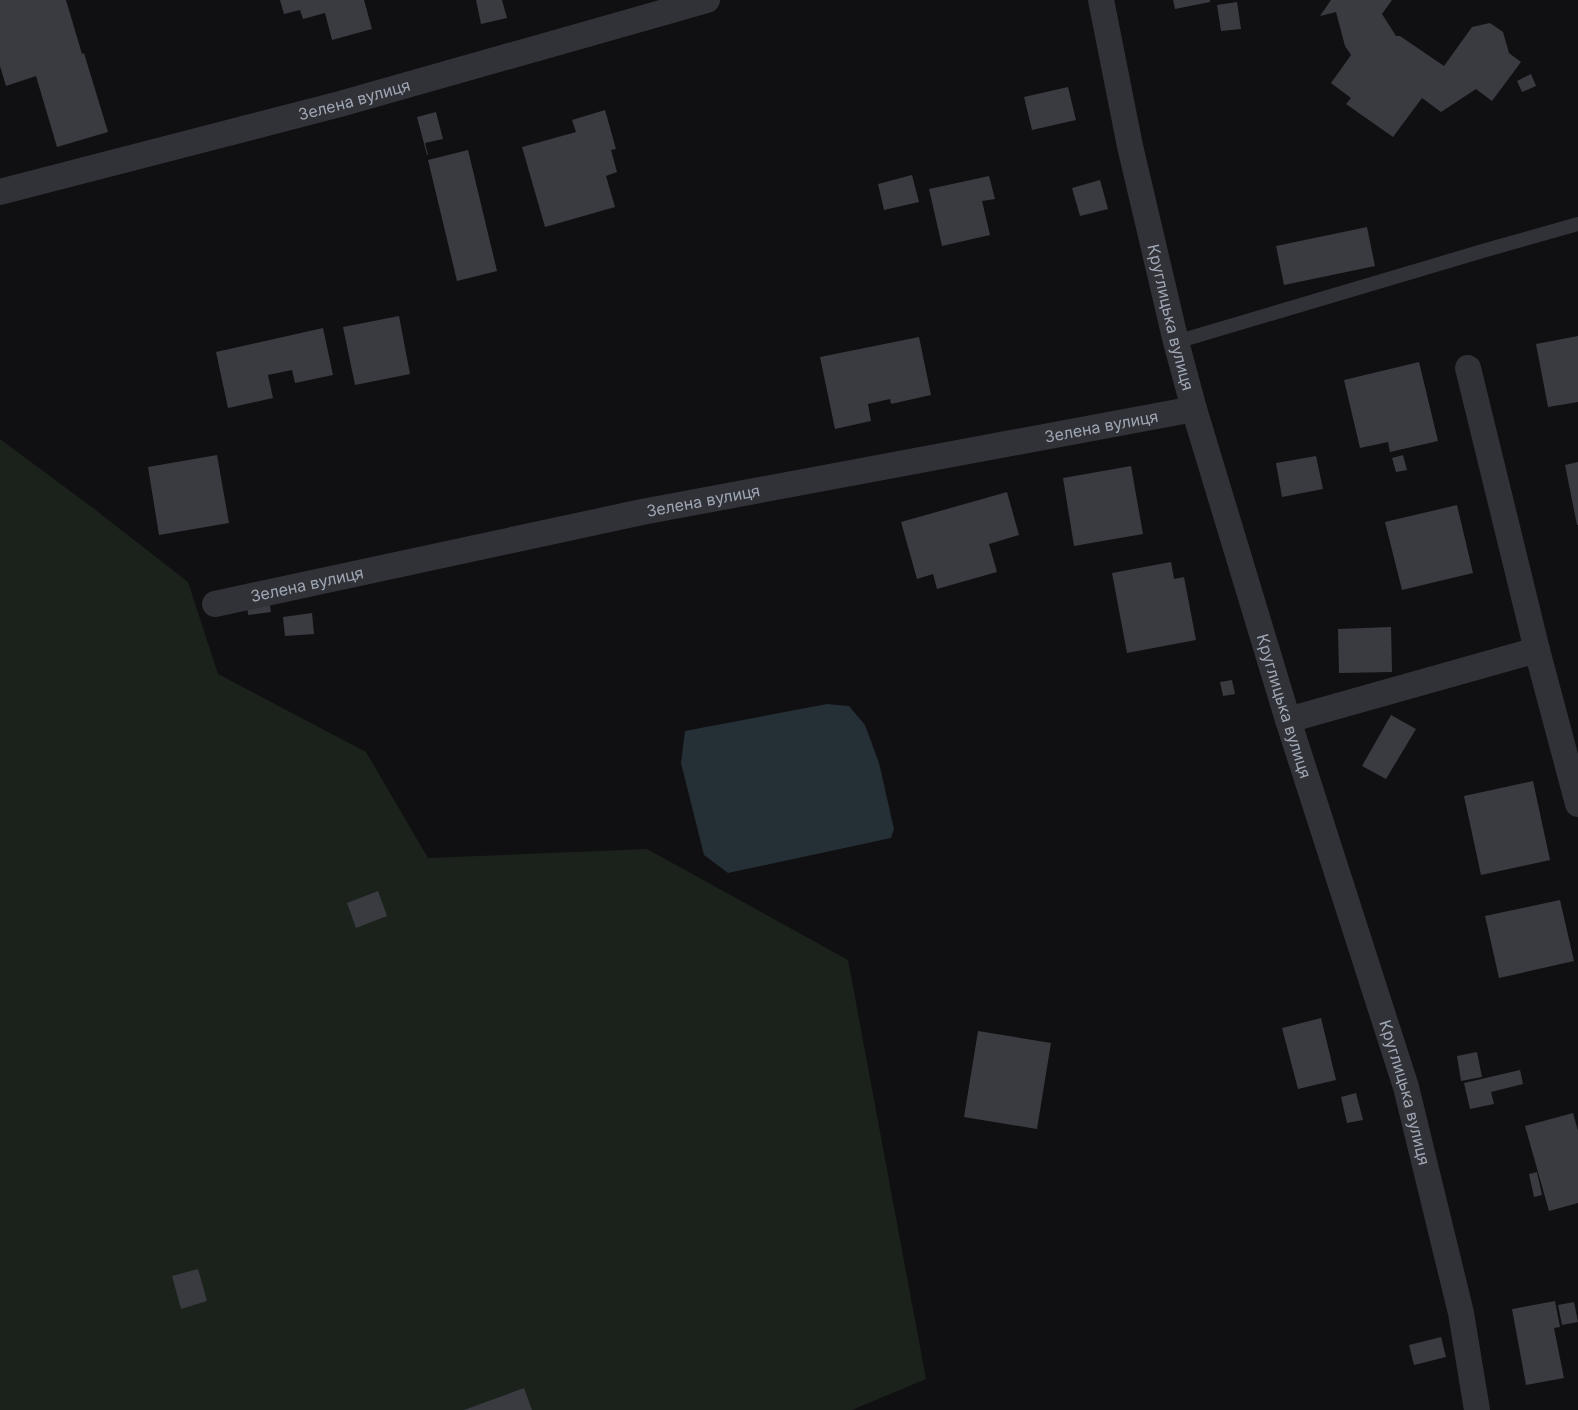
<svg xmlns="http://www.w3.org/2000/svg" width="1578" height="1410" font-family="Inter,sans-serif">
  <rect width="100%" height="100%" fill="#101012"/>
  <polygon fill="#1a221b" points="0,439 93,508 188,582 218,674 366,752 428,858 647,849 848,960 926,1379 852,1410 0,1410"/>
  <polygon fill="#252f36" points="827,704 849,706 865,725 879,763 894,829 891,838 728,873 704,855 681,763 685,731"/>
  <g fill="#393b40">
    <polygon points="0,0 66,0 82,54 84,53 108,132 57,147 36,76 6,86 0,66"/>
    <polygon points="280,0 364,0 372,29 332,40 325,13 303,19 300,10 284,14"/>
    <polygon points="476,0 502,0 507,18 481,24"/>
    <polygon points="1173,0 1210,0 1210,2 1175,9"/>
    <polygon points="1331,0 1392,0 1382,14 1396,36 1400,36 1444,66 1472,27 1490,23 1503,32 1509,53 1521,62 1492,101 1476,89 1441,112 1422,98 1393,137 1346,104 1351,98 1331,83 1351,55 1345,46 1336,12 1320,16"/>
    <polygon points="1237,2 1241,29 1221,31 1217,5"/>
    <polygon points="1531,74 1536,86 1522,92 1517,81"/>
    <polygon points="1068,87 1076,120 1032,130 1024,97"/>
    <polygon points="605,110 616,149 611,150 617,172 606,176 615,207 545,227 522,147 576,132 572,120"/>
    <polygon points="436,112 443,139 425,143 428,155 427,155 417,117"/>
    <polygon points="468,150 497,271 457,281 428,160"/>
    <polygon points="912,175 919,202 884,210 878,184"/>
    <polygon points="989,176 995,199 982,201 990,235 942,246 929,189"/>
    <polygon points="1100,180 1108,209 1080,216 1072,188"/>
    <polygon points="1367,227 1375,266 1284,285 1276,246"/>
    <polygon points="399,316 410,374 355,385 343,327"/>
    <polygon points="323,328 333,375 295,383 292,370 268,375 273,398 228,408 216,352"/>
    <polygon points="1578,336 1578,402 1548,407 1536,344"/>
    <polygon points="919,337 931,395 891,404 890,399 868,404 871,421 835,429 820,357"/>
    <polygon points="1419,362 1438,441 1390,452 1388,442 1360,448 1344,380"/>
    <polygon points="217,455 229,523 159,535 148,467"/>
    <polygon points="1403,455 1407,470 1396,472 1392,458"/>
    <polygon points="1316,456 1323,489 1282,497 1276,463"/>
    <polygon points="1578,462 1578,525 1577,525 1565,465"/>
    <polygon points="1131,466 1143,534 1074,546 1063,478"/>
    <polygon points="1007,492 1019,535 989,544 997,572 937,589 933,574 917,579 901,522"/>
    <polygon points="1457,505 1473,573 1402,590 1385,522"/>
    <polygon points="1171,562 1174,579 1184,577 1196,640 1127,653 1112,573"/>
    <polygon points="269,600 271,612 248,615 247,603"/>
    <polygon points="312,613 314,634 285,636 283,617"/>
    <polygon points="1391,627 1392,672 1339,673 1338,629"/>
    <polygon points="1232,680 1235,694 1223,696 1220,682"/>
    <polygon points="1391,715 1416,729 1386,779 1362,766"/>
    <polygon points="1533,781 1550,860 1481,875 1464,796"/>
    <polygon points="378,891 387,916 356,928 347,903"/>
    <polygon points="1560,900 1574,961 1499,978 1485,916"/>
    <polygon points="1321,1018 1336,1080 1298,1089 1282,1028"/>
    <polygon points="978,1031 1051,1043 1037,1129 964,1117"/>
    <polygon points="1477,1052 1482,1077 1461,1081 1457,1056"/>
    <polygon points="1520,1070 1523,1084 1491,1092 1494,1104 1470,1109 1464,1083"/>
    <polygon points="1356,1093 1363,1120 1347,1123 1341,1097"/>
    <polygon points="1573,1113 1578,1131 1578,1203 1549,1211 1525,1126"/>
    <polygon points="1537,1172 1542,1195 1534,1197 1529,1174"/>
    <polygon points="198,1269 207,1301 181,1309 172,1276"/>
    <polygon points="1555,1301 1560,1327 1554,1328 1564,1378 1526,1385 1512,1309"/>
    <polygon points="1574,1302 1578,1322 1562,1325 1558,1305"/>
    <polygon points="1441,1337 1446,1357 1414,1365 1409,1345"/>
    <polygon points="524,1388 532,1410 464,1410"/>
  </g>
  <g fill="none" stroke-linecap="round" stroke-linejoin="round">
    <polyline stroke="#313237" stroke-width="14" points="1176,342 1486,250 1578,224"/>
    <g stroke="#313237" stroke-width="26">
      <path id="s1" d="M 1101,0 L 1130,146 L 1176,342 L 1194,409 L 1288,720 L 1406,1087 L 1461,1313 L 1477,1410"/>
      <path id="s2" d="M 0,192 L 340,104 L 707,0"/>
      <polyline points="1468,368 1537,650 1578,804"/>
      <path id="s3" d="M 215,604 L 642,512 L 1194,409"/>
      <polyline points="1288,720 1537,650"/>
    </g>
  </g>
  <g text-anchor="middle" stroke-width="4" stroke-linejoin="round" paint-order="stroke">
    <g font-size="16" fill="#9fa6b4" stroke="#0b0b0c">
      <text dy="6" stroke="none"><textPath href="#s2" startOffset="366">Зелена вулиця</textPath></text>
      <text dy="6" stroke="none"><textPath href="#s1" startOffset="325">Круглицька вулиця</textPath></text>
      <text dy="6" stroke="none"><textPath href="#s3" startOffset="904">Зелена вулиця</textPath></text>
      <text dy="6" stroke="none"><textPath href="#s3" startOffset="499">Зелена вулиця</textPath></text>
      <text dy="6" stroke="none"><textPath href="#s3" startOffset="94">Зелена вулиця</textPath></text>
      <text dy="6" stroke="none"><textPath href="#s1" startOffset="730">Круглицька вулиця</textPath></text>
      <text dy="6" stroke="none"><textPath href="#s1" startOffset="1135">Круглицька вулиця</textPath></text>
    </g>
  </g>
</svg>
